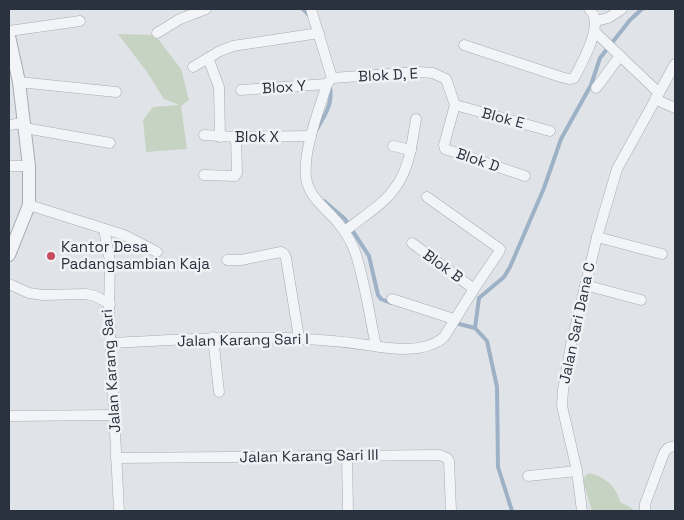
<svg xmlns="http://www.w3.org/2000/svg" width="684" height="520" font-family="'Space Grotesk',sans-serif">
  <rect width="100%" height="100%" fill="#e0e4e8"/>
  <g fill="#c6d2c2">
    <polygon points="118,34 155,35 181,69 189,100 181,106 187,149 146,152 143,120 153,107 179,105 164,99 147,72"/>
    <path d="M 589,473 C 604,476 617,487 620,502 L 630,507 L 634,511 L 592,511 L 583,481 L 585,476 Z"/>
  </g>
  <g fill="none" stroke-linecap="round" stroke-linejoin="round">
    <g stroke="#9db2c6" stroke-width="4">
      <polyline points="303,9 310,16"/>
      <path d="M 317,129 C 325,115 333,104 330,87"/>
      <polyline points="324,201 345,219 369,256 378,295 381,299 391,303"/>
      <polyline points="455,323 475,328 487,341 497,387 498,467 512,511"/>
      <polyline points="475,328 479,298 504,277 510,267 544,188 561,139 591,85 600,58 630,20 642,9"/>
    </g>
    <defs>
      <g id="minor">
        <polyline points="311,9 332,78"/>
        <polyline points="596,21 608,18 622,9"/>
        <polyline points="9,31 80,21"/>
        <polyline points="595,32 659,93"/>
        <polyline points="157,33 180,19 206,9"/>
        <path d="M 464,45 L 561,77 L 569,79 L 574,78 C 582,63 606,22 589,9"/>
        <polyline points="208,58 219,87 220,137"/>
        <polyline points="193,67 220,51 233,46 319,33"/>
        <path d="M 332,78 L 327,84 C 319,110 303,150 306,177 C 308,197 326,208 338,223 C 345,231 350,240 354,249 C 365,280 369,314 376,346"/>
        <polyline points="332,78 418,72 433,73 446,79 455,105"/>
        <polyline points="19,82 116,92"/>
        <polyline points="596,88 620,56"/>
        <polyline points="241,90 327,84"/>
        <polyline points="655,99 675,108"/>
        <polyline points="455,105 444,145 445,149 525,176"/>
        <polyline points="455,105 550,131"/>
        <polyline points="9,125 24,123"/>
        <polyline points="25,128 110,143"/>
        <polyline points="204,135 236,137 311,136"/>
        <polyline points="393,146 411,150"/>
        <polyline points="9,166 29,166"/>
        <polyline points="204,175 235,176 237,173 236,137"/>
        <polyline points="29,205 124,235 157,252"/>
        <polyline points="104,229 110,261 109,313 119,511"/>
        <path d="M 345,231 C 362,217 385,204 397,185 C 410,166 412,142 416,119"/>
        <polyline points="597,237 662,254"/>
        <polyline points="412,243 474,289"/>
        <polyline points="227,260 241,260 281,252 284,254 286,258 299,338"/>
        <polyline points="9,284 29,293 43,295 86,294 95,296 110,304"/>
        <polyline points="585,285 641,300"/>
        <polyline points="392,299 454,319"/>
        <polyline points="213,337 219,392"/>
        <path d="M 111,343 C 198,339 280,332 367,345 C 391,349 425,354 444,337 L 474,289 L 499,252 L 500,249 L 427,197"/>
        <polyline points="9,416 114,415"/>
        <polyline points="347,455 348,511"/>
        <polyline points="116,458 440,455 447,458 449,461 451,511"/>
        <polyline points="528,476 577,471"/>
        <polyline points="582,511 577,471 562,406 563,390 571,345 597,237 617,169 675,64"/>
        <polyline points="645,511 645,504 664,453 668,448 675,446"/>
      </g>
      <polyline id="tertiary" points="9,36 19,82 29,166 29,205 9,255"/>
    </defs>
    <use href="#minor" stroke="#a6abb2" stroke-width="11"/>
    <use href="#tertiary" stroke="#a6abb2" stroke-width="14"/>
    <use href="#minor" stroke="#f3f4f7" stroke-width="10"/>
    <use href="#tertiary" stroke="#f3f4f7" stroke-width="12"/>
  </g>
  <circle fill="#c64c60" stroke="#f0f2f6" stroke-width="2" cx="51" cy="256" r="5"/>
  <g text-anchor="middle" stroke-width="5" stroke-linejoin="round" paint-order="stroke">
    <g font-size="15" fill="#2a323f" stroke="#f0f2f6">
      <text transform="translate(388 75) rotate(-3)" y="5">Blok D, E</text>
      <text transform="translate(284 87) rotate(-4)" y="5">Blox Y</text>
      <text transform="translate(503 118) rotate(15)" y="5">Blok E</text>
      <text x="257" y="142">Blok X</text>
      <text transform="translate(478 160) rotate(19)" y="5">Blok D</text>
      <text transform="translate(443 266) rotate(36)" y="5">Blok B</text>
      <text transform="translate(577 323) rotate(-78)" y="5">Jalan Sari Dana C</text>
      <text transform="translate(243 340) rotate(-1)" y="5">Jalan Karang Sari I</text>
      <text transform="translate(111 371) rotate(-94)" y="5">Jalan Karang Sari</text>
      <text transform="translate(309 456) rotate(-1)" y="5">Jalan Karang Sari III</text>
    </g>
    <g font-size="15" fill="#2a323f" stroke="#f0f2f6" text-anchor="start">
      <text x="61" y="252">Kantor Desa<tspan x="61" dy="17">Padangsambian Kaja</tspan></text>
    </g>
  </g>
  <rect width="684" height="520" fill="none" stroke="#2a323f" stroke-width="20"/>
</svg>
